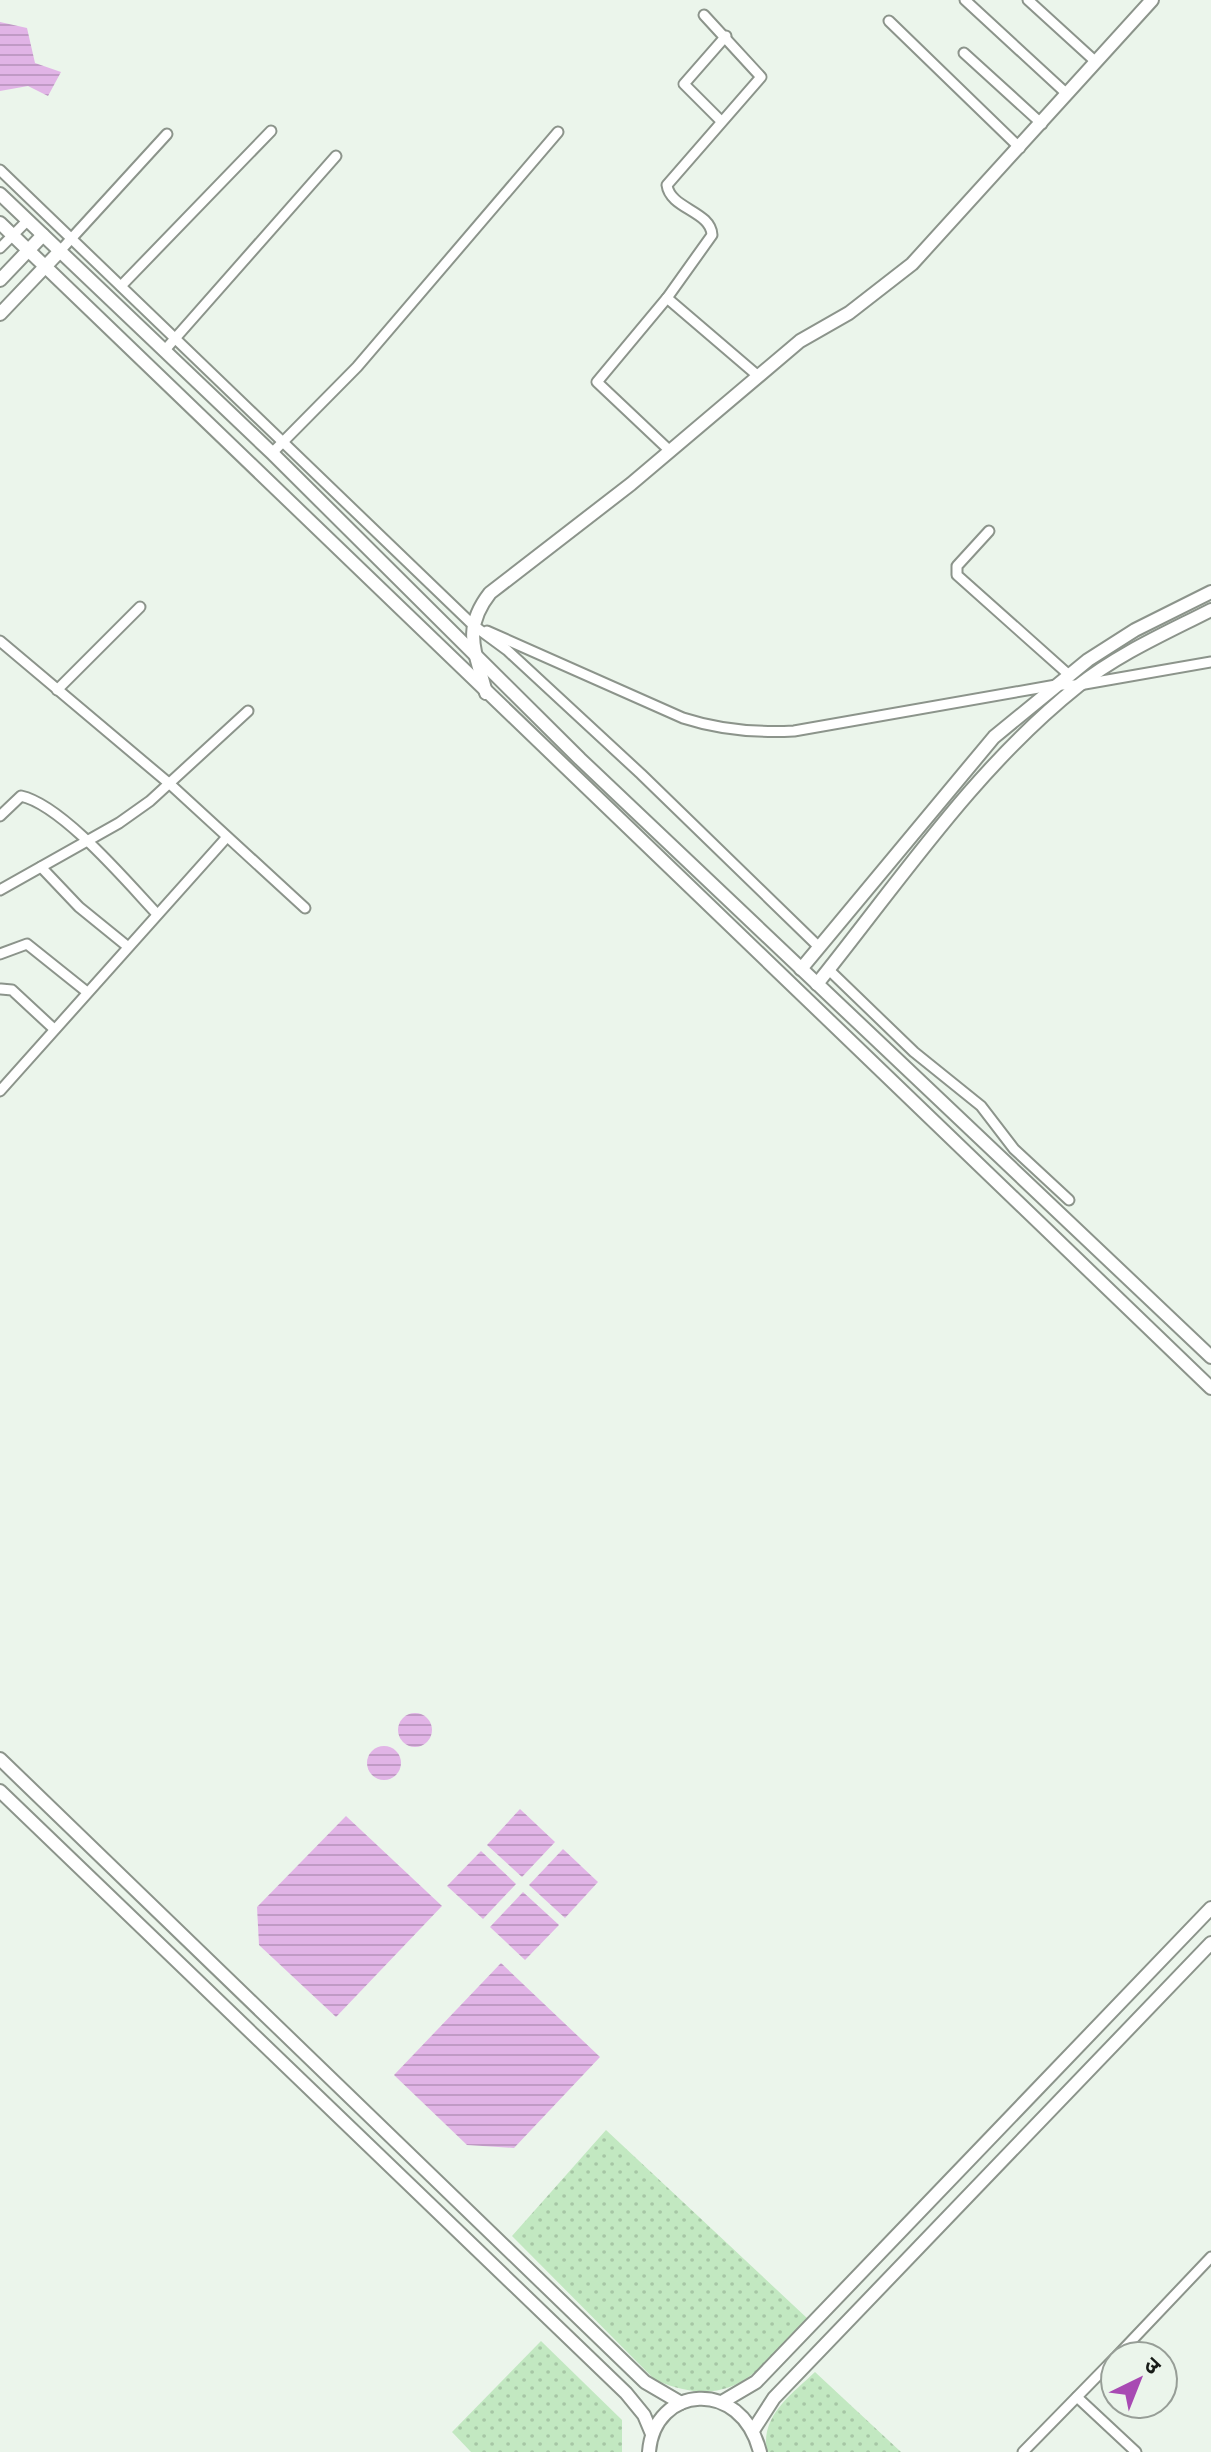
<svg xmlns="http://www.w3.org/2000/svg" width="1211" height="2452" font-family="Signika,'Noto Sans Devanagari',sans-serif">
  <defs>
    <pattern id="park-dots" width="8" height="8" patternUnits="userSpaceOnUse" patternTransform="scale(2)"><rect width="8" height="8" fill="#c2e8c1"/><path d="M2 2h.1M6 6h.1" fill="none" stroke="#a6c6a5" stroke-width="1.8" stroke-linecap="round"/></pattern>
    <pattern id="water-rules" width="6" height="5" patternUnits="userSpaceOnUse" patternTransform="scale(2)"><rect width="6" height="5" fill="#e1b4e6"/><path d="M0 2.5h6" fill="none" stroke="#c09ac5"/></pattern>
  </defs>
  <rect width="100%" height="100%" fill="#ebf5eb"/>
  <g fill="url(#park-dots)">
    <path d="M 606,2130 L 808,2319 C 758,2370 734,2413 655,2380 L 512,2236 Z"/>
    <polygon points="541,2341 622,2420 622,2452 471,2452 452,2432"/>
    <path d="M 815,2372 L 901,2452 L 767,2452 C 760,2416 791,2395 815,2372 Z"/>
  </g>
  <g fill="url(#water-rules)">
    <polygon points="0,22 27,28 35,63 61,72 48,96 28,86 0,91"/>
    <circle cx="415" cy="1730" r="17"/>
    <circle cx="384" cy="1763" r="17"/>
    <polygon points="520,1809 555,1842 522,1877 487,1845"/>
    <polygon points="346,1816 442,1906 336,2017 259,1945 257,1907"/>
    <polygon points="563,1849 598,1882 565,1918 529,1885"/>
    <polygon points="481,1851 516,1884 483,1919 447,1886"/>
    <polygon points="523,1892 559,1925 525,1960 490,1927"/>
    <polygon points="501,1963 600,2057 514,2148 467,2145 394,2075"/>
  </g>
  <g fill="none" stroke-linecap="round" stroke-linejoin="round">
    <defs>
      <g id="street">
        <polyline points="965,0 1067,94"/>
        <polyline points="1028,0 1096,62"/>
        <polyline points="889,21 1020,148"/>
        <polyline points="964,53 1042,124"/>
        <polyline points="721,121 684,84 726,36"/>
        <polyline points="0,170 473,625 507,650 641,774 819,947"/>
        <polyline points="0,248 28,220"/>
        <polyline points="60,251 167,134"/>
        <polyline points="121,286 271,131"/>
        <polyline points="667,298 757,375"/>
        <polyline points="164,351 336,156"/>
        <path d="M 669,450 L 597,382 L 667,298 L 712,235 C 711,211 670,209 667,185 L 761,77 L 704,15"/>
        <polyline points="272,453 357,367 558,132"/>
        <polyline points="989,531 957,566 957,575 1068,674"/>
        <path d="M 487,631 L 683,718 C 720,730 755,733 794,731 L 1056,685 L 1079,685 L 1211,662"/>
        <polyline points="0,641 171,785 305,908"/>
        <polyline points="57,690 140,607"/>
        <path d="M 0,816 L 21,796 C 62,805 127,882 157,914"/>
        <polyline points="41,867 79,907 127,946"/>
        <polyline points="0,890 119,823 150,801 248,711"/>
        <polyline points="0,954 27,944 87,992"/>
        <polyline points="828,969 914,1052 981,1106 1014,1149 1069,1200"/>
        <polyline points="1,989 12,990 54,1029"/>
        <polyline points="0,1091 227,837"/>
        <polyline points="1117,2356 1211,2257"/>
        <polyline points="1077,2397 1136,2452"/>
        <polyline points="1023,2452 1115,2358"/>
      </g>
      <g id="secondary">
        <polyline points="0,194 272,453 580,759 1211,1357"/>
        <polyline points="0,223 1211,1388"/>
        <polyline points="0,280 43,235"/>
        <polyline points="0,314 60,251"/>
        <path d="M 486,693 C 476,652 461,630 490,593 L 631,484 L 800,341 L 849,313 L 912,264 L 1152,0"/>
        <polyline points="801,969 994,737 1088,660 1135,630 1211,592"/>
        <path d="M 817,984 C 899,882 975,768 1078,686 C 1118,654 1166,633 1211,610"/>
        <polyline points="0,1759 645,2382 681,2403"/>
        <polyline points="0,1791 626,2393 644,2415 652,2434"/>
        <polyline points="722,2402 756,2382 1211,1908"/>
        <polyline points="754,2429 774,2398 1211,1943"/>
        <path d="M 649,2452 C 654,2385 741,2377 760,2452"/>
      </g>
    </defs>
    <use href="#street" stroke="#8c948b" stroke-width="13"/>
    <use href="#secondary" stroke="#8c948b" stroke-width="16"/>
    <use href="#street" stroke="#fff" stroke-width="9"/>
    <use href="#secondary" stroke="#fff" stroke-width="12"/>
  </g>
  <g transform="translate(1139 2380) rotate(43)"><circle r="38" fill="#ebf5eb" stroke="#979e97" stroke-width="2"/>
  <path d="M0-6L14 30L0 20L-14 30Z" fill="#a84ab3"/>
  <text y="-12" font-size="22" font-weight="bold" text-anchor="middle" fill="#181c18">उ</text>
  </g>
</svg>
